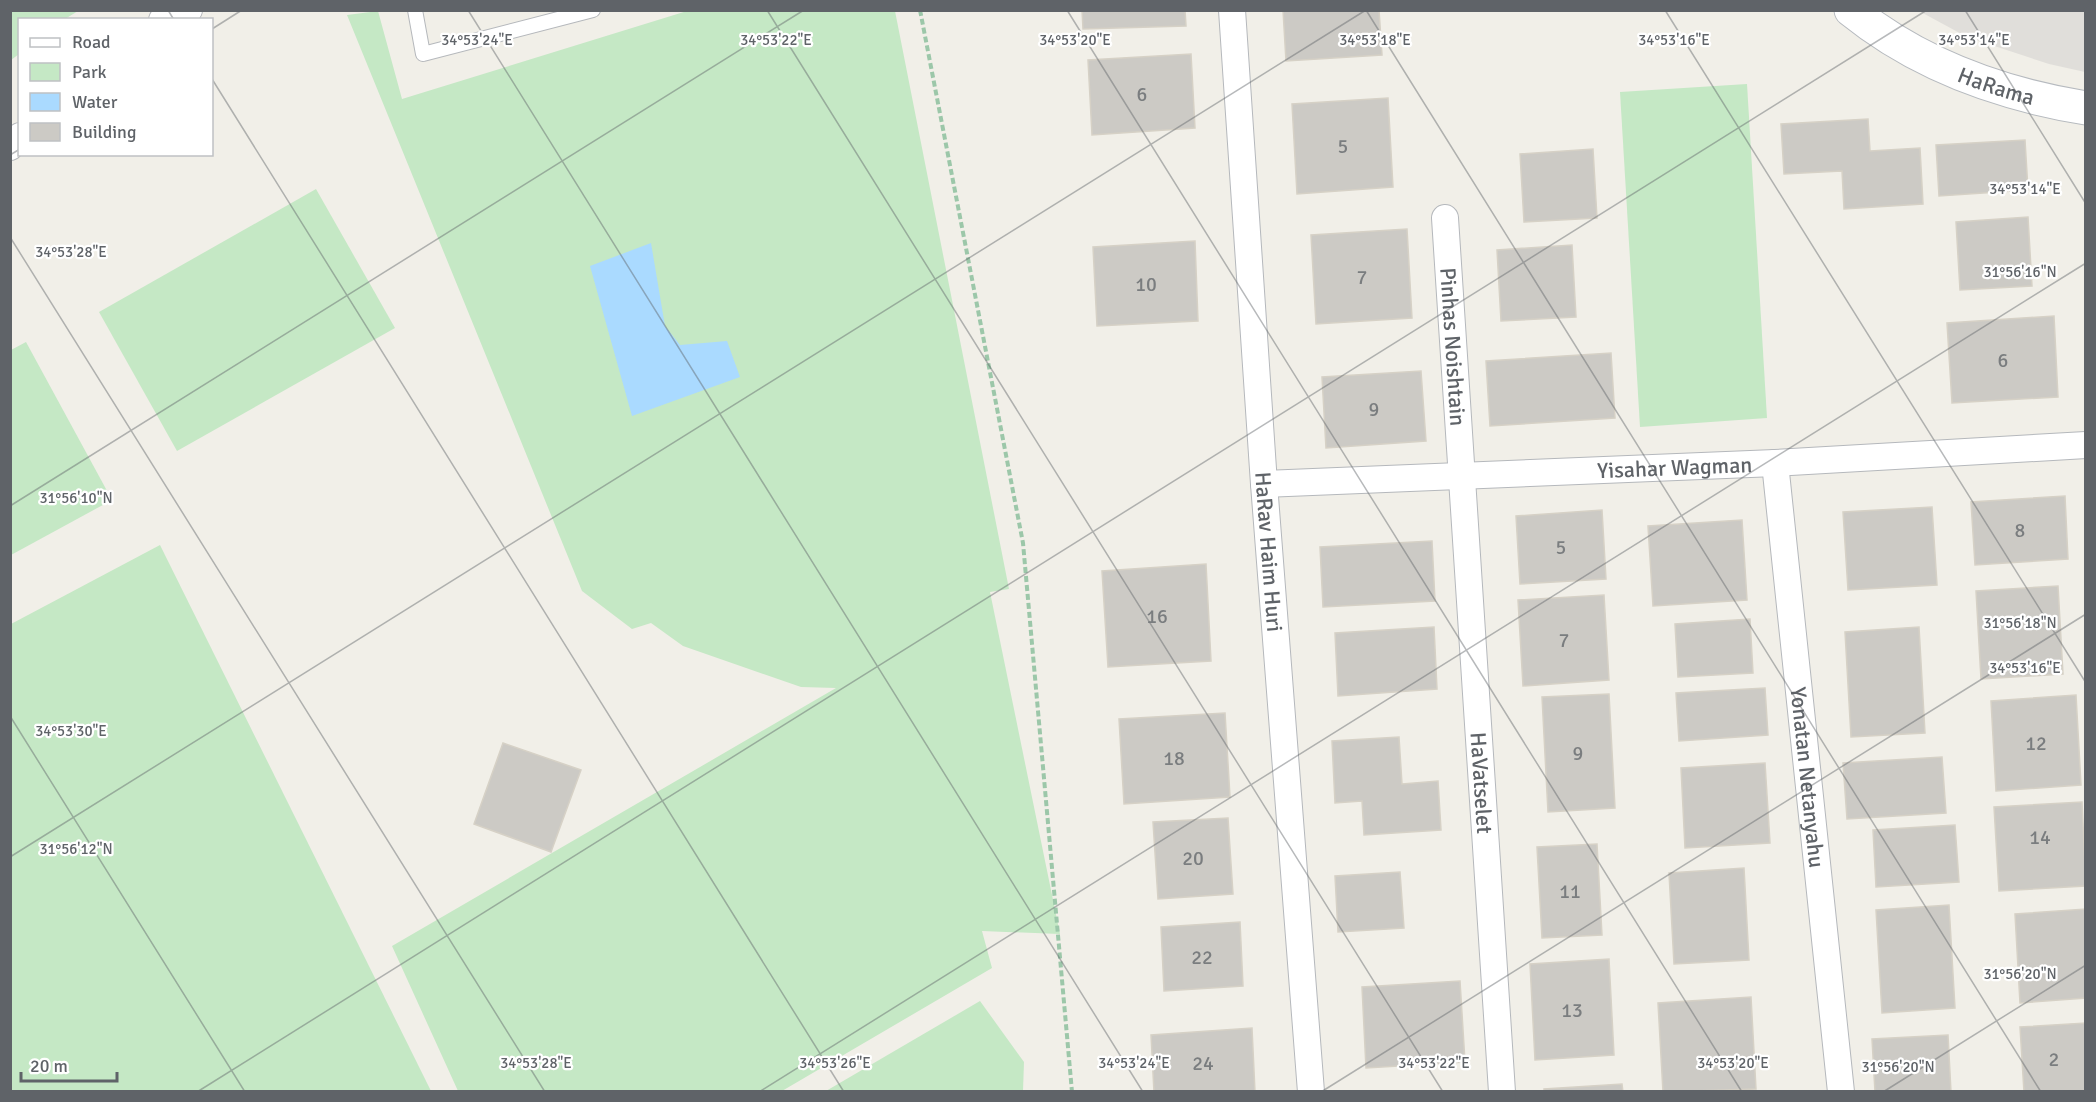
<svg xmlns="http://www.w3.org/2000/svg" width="2096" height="1102" font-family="Signika,sans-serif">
  <rect width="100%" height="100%" fill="#f1efe8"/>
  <polygon fill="#e0deda" points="1919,11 2085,11 2085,72 2049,64 1967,37"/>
  <g fill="#c5e8c5">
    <polygon points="11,10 77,10 78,11 65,19 20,20 19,54 11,60"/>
    <polygon points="378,11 402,99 687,11 895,11 1009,589 990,592 1060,934 982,931 992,968 782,1091 458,1091 392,946 836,688 801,687 683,646 651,623 632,629 582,591 347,15"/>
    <polygon points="1747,84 1767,418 1640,427 1620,92"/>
    <polygon points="316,189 395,328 177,451 99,312"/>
    <polygon points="26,342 112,500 11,555 11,350"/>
    <polygon points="160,545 431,1091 11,1091 11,624"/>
    <polygon points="980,1001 1024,1062 1023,1091 826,1091"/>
  </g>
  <polygon fill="#aadaff" points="651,243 665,326 680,345 727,341 740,377 632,416 590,266"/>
  <g fill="#cccac5" stroke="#d6d1c6" stroke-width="1.5">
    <polygon points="1082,10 1185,10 1186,26 1083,29"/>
    <polygon points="1283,10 1379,10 1382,55 1286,61"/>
    <polygon points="1191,54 1195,128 1092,135 1088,60"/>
    <polygon points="1388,98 1393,187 1297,194 1292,104"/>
    <polygon points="1868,119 1870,151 1920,148 1923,204 1844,209 1842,171 1784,174 1781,124"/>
    <polygon points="2025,140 2028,190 1939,196 1936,145"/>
    <polygon points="1593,149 1597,218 1524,222 1520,154"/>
    <polygon points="2028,217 2032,286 1960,290 1956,222"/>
    <polygon points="1407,229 1412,318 1316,324 1311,235"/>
    <polygon points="1195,241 1198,321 1097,326 1093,247"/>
    <polygon points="1572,245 1576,317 1501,321 1497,250"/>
    <polygon points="2054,316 2058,397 1952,403 1947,323"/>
    <polygon points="1611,353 1615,418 1490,426 1486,361"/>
    <polygon points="1421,371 1426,441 1326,448 1322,377"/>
    <polygon points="2065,496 2068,559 1975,565 1971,502"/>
    <polygon points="1932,507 1937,585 1848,590 1843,512"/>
    <polygon points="1602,510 1606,579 1520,584 1516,516"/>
    <polygon points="1742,520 1747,600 1653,606 1648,526"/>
    <polygon points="1432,541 1435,601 1323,607 1320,547"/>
    <polygon points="1206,564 1211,661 1108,667 1102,571"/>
    <polygon points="2058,586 2063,674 1981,679 1976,591"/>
    <polygon points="1604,595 1609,680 1523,686 1518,600"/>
    <polygon points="1750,619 1753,673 1678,677 1675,624"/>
    <polygon points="1434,627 1437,689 1338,696 1335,633"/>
    <polygon points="1919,627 1925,733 1851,737 1845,632"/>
    <polygon points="1765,688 1768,735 1679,741 1676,693"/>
    <polygon points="1609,694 1615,808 1548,812 1542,697"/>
    <polygon points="2076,695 2081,785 1996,791 1991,701"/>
    <polygon points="1225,713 1230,797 1124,804 1119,719"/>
    <polygon points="1399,737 1402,784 1438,781 1441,830 1364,835 1362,801 1335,803 1332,741"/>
    <polygon points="503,743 581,770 551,852 474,824"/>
    <polygon points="1942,757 1946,813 1847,819 1843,763"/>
    <polygon points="1765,763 1770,843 1685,848 1681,768"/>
    <polygon points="2082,802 2086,886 1999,891 1994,807"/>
    <polygon points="1228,818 1233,894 1158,899 1153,822"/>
    <polygon points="1955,825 1959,882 1876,887 1873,830"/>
    <polygon points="1597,844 1602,935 1542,938 1537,847"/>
    <polygon points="1744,868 1749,960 1674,964 1669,873"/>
    <polygon points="1400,872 1404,928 1338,932 1335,876"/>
    <polygon points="1949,905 1955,1008 1882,1013 1876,910"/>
    <polygon points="2086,909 2086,998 2020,1003 2015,914"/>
    <polygon points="1240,922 1243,986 1164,991 1161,927"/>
    <polygon points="1609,959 1614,1055 1535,1060 1530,964"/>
    <polygon points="1460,981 1465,1062 1366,1068 1362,987"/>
    <polygon points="1751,997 1756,1089 1663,1092 1658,1003"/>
    <polygon points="2086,1023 2086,1092 2024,1092 2020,1027"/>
    <polygon points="1252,1028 1255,1092 1154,1092 1151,1035"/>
    <polygon points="1948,1035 1951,1092 1875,1092 1872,1039"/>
    <polygon points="1622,1084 1623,1092 1544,1092 1544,1089"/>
  </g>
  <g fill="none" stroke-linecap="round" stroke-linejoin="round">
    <defs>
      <polyline id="lane" points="415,10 423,54 593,10"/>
      <g id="street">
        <path id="s1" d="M 1232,10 L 1264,484 L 1311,1092"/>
        <polyline points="162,20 189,10"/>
        <polyline points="10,147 20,136"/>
        <path id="s2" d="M 1445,218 L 1502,1092"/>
        <path id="s3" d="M 1775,463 L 1841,1092"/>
        <path id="s4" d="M 1264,484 L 1775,463 L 2086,445"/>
      </g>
      <g id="secondary">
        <path id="s5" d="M 1851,10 C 1919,65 2000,94 2086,108"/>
      </g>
    </defs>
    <use href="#lane" stroke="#b5b8bc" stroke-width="16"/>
    <use href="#street" stroke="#b5b8bc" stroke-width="28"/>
    <use href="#secondary" stroke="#b6babf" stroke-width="35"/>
    <polyline stroke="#9cc7a9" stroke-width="4" stroke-dasharray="6 3" stroke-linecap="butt" points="920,10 1023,543 1072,1092"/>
    <use href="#lane" stroke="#fff" stroke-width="14"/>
    <use href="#street" stroke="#fff" stroke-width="26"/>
    <use href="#secondary" stroke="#fff" stroke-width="33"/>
  </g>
  <path fill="none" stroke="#5f6368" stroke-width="1.5" stroke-opacity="0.45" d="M 168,10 L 174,20M 468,10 L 1143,1092M 767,10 L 1443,1092M 1067,10 L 1742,1092M 1366,10 L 2041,1092M 1665,10 L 2086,683M 1965,10 L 2086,204M 212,29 L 242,10M 212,79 L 844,1092M 10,155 L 20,149M 10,237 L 545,1092M 10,506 L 804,10M 10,716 L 245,1092M 10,857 L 1366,10M 197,1092 L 1927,10M 759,1092 L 2086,263M 1321,1092 L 2086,614M 1883,1092 L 2086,965"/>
  <g text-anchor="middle" stroke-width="4.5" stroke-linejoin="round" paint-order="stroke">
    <g font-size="20" fill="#7a7d7f">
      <text x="1142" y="101">6</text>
      <text x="1343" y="153">5</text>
      <text x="1362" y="284">7</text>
      <text x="1146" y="291">10</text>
      <text x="2003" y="367">6</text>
      <text x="1374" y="416">9</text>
      <text x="2020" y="537">8</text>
      <text x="1561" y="554">5</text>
      <text x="1157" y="623">16</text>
      <text x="1564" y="647">7</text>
      <text x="2036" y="750">12</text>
      <text x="1578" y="760">9</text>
      <text x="1174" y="765">18</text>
      <text x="2040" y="844">14</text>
      <text x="1193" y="865">20</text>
      <text x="1570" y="898">11</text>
      <text x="1202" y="964">22</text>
      <text x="1572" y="1017">13</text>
      <text x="2054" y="1066">2</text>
      <text x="1203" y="1070">24</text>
    </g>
    <g font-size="22" fill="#5f6368" stroke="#fff">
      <text dy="8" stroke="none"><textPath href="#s5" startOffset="165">HaRama</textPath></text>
      <text dy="8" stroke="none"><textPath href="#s2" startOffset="129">Pinhas Noishtain</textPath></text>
      <text dy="8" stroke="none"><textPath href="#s4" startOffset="411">Yisahar Wagman</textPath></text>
      <text dy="8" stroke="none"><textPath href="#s1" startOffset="543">HaRav Haim Huri</textPath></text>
      <text dy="8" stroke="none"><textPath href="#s3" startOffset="316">Yonatan Netanyahu</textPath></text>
      <text dy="8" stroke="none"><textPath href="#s2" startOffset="566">HaVatselet</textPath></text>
    </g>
  </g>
  <g font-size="15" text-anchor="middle" fill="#5f6368" stroke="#fff" stroke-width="4.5" stroke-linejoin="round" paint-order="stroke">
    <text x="1674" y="45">34°53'16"E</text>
    <text x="477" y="45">34°53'24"E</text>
    <text x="776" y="45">34°53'22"E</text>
    <text x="1075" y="45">34°53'20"E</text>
    <text x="1375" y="45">34°53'18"E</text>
    <text x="1974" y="45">34°53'14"E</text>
    <text x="2025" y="194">34°53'14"E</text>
    <text x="71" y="257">34°53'28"E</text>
    <text x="2020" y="277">31°56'16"N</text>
    <text x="76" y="503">31°56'10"N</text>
    <text x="2020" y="628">31°56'18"N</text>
    <text x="2025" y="673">34°53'16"E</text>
    <text x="71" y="736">34°53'30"E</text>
    <text x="76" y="854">31°56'12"N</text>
    <text x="2020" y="979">31°56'20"N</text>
    <text x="536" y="1068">34°53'28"E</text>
    <text x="835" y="1068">34°53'26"E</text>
    <text x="1134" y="1068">34°53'24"E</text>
    <text x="1434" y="1068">34°53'22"E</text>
    <text x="1733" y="1068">34°53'20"E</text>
    <text x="1898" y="1072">31°56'20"N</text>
  </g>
  <rect width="2096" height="1102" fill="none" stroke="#5f6368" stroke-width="24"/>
  <rect x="18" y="18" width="195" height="138" fill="#ffffff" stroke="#bfc1c3" stroke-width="1.5"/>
  <rect x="30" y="38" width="30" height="9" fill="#ffffff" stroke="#bfc1c3" stroke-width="1.5"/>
  <text x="72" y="48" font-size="18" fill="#5f6368">Road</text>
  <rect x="30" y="63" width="30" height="18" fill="#c5e8c5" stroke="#bfc1c3" stroke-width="1.5"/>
  <text x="72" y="78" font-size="18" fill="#5f6368">Park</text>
  <rect x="30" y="93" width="30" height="18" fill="#aadaff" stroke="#bfc1c3" stroke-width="1.5"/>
  <text x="72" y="108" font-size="18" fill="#5f6368">Water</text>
  <rect x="30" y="123" width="30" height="18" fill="#cccac5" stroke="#bfc1c3" stroke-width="1.5"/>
  <text x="72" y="138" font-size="18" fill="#5f6368">Building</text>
  <path d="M21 1072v9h96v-9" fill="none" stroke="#5f6368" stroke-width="3"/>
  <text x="30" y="1072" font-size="18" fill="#5f6368" stroke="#ffffff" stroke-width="4.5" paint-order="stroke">20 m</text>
</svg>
